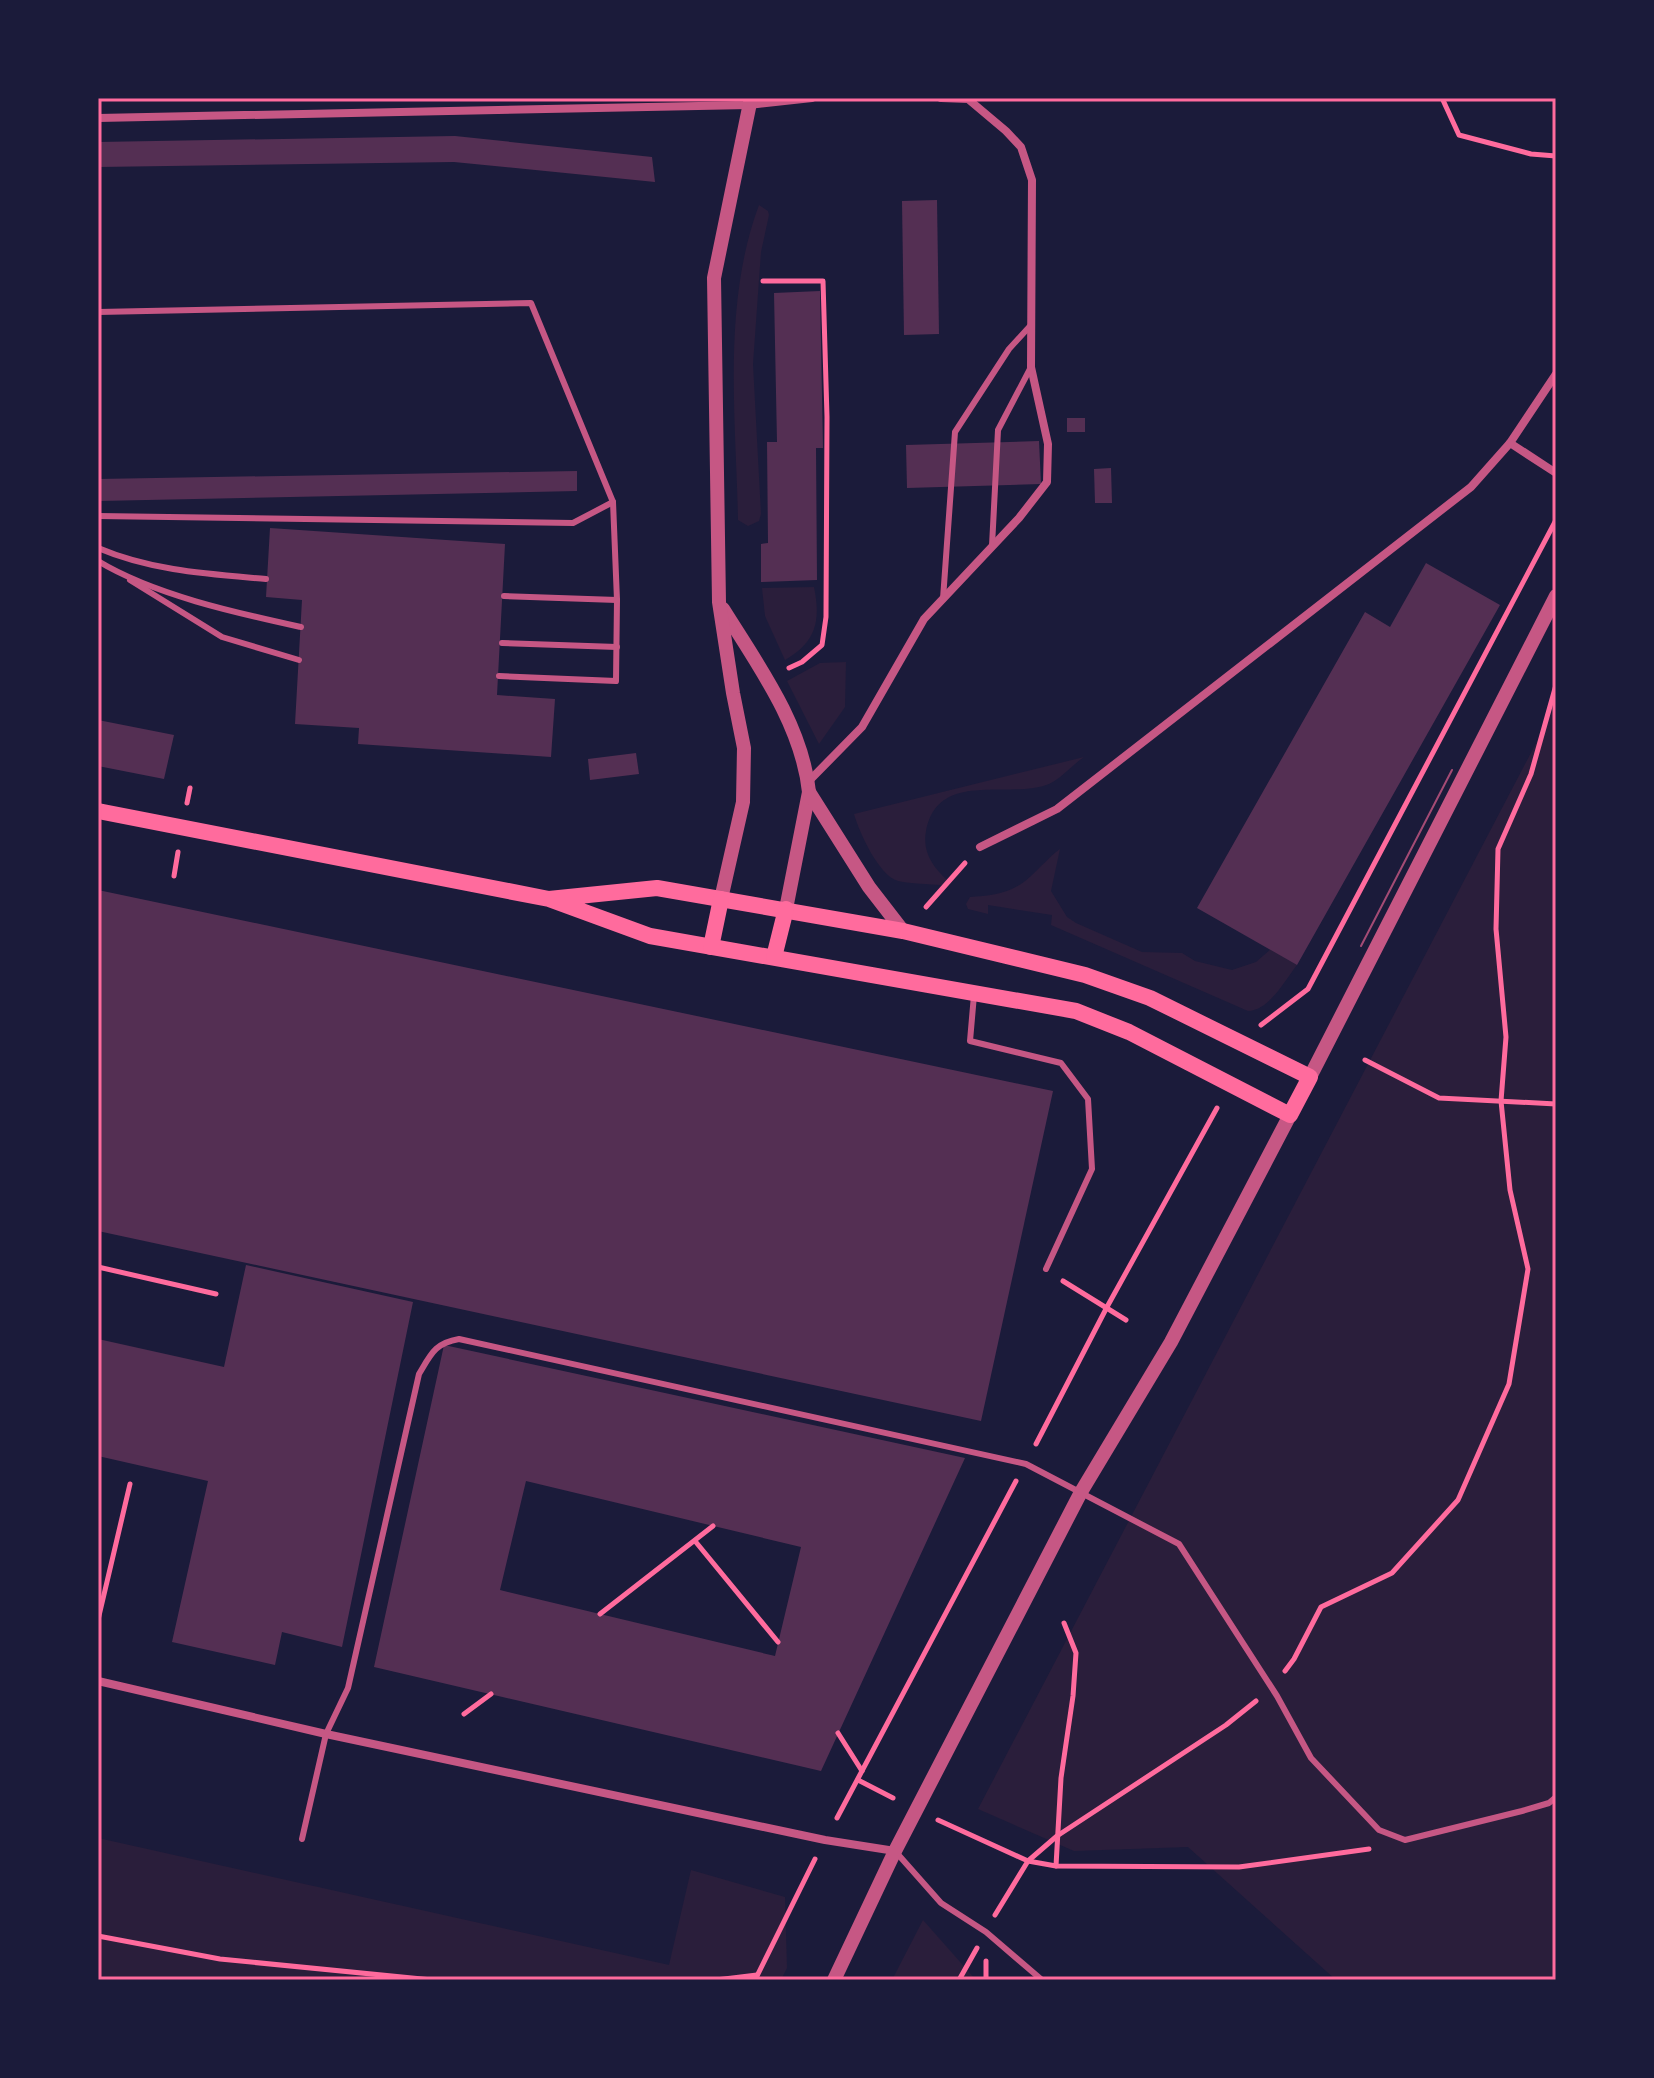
<svg xmlns="http://www.w3.org/2000/svg" width="1654" height="2078" font-family="'Fira Sans',sans-serif">
  <rect width="100%" height="100%" fill="#1b1b3a"/>
  <g fill="#2a1e3b">
    <path d="M 759,205 L 768,211 L 769,215 L 761,252 L 753,364 L 761,514 L 759,521 L 748,526 L 738,520 C 736,417 722,304 759,205 Z"/>
    <path d="M 814,587 C 821,621 816,642 785,660 L 765,616 L 762,588 Z"/>
    <polygon points="846,662 845,707 819,744 787,681 820,663"/>
    <polygon points="1556,705 1556,1980 1336,1980 1188,1847 1074,1851 978,1809"/>
    <path d="M 1084,757 C 1072,765 1062,778 1049,784 C 1009,800 938,769 926,831 C 922,852 933,867 947,880 L 942,885 C 928,884 912,884 898,881 C 879,876 859,832 854,814 Z"/>
    <path d="M 1060,849 L 1051,891 L 1067,917 L 1076,923 L 1142,952 L 1182,953 L 1195,961 L 1232,970 L 1256,962 L 1271,949 L 1297,965 C 1285,980 1270,1010 1248,1011 L 1051,925 L 1052,915 L 988,905 L 988,914 L 968,909 L 966,904 L 970,897 C 993,896 1013,893 1031,876 C 1041,867 1049,857 1060,849 Z"/>
    <polygon points="98,1838 669,1965 691,1870 785,1897 787,1968 781,1980 98,1980"/>
    <polygon points="923,1920 976,1980 892,1980"/>
  </g>
  <g fill="#542f53" fill-rule="evenodd">
    <polygon points="455,136 652,157 655,182 454,162 98,167 98,142"/>
    <polygon points="937,200 939,334 904,335 902,201"/>
    <polygon points="820,291 823,448 816,448 817,580 761,582 761,544 768,543 767,442 777,442 774,293"/>
    <rect x="1067" y="418" width="18" height="14"/>
    <polygon points="1039,441 1041,484 907,488 906,445"/>
    <polygon points="1111,468 1112,503 1095,503 1094,469"/>
    <polygon points="577,471 577,491 98,501 98,479"/>
    <polygon points="270,528 505,544 497,695 555,699 551,757 358,744 359,728 295,724 302,600 266,597"/>
    <polygon points="1426,563 1500,605 1297,965 1197,908 1365,612 1390,627"/>
    <polygon points="98,720 174,735 164,779 98,766"/>
    <polygon points="636,753 639,774 590,780 588,759"/>
    <polygon points="98,890 1053,1091 981,1421 98,1231"/>
    <polygon points="246,1265 413,1302 342,1647 282,1632 275,1665 172,1642 208,1481 98,1456 98,1339 224,1367"/>
    <path d="M 444,1345 L 965,1458 L 821,1771 L 374,1667 ZM 526,1481 L 801,1547 L 775,1656 L 500,1590 Z"/>
  </g>
  <g fill="none" stroke-linecap="round" stroke-linejoin="round">
    <g stroke="#ff6b9d" stroke-width="5">
      <polyline points="1442,98 1459,135 1531,154 1556,156"/>
      <polyline points="763,281 823,281 827,417 826,617 822,645 802,662 789,668"/>
      <polyline points="187,803 190,788"/>
      <polyline points="174,876 178,852"/>
      <polyline points="926,907 965,863"/>
      <polyline points="1261,1025 1308,989 1556,520"/>
      <polyline points="1365,1060 1439,1098 1556,1104"/>
      <polyline points="98,1267 216,1294"/>
      <polyline points="1063,1281 1126,1320"/>
      <polyline points="1036,1444 1107,1307 1217,1108"/>
      <polyline points="695,1541 778,1642"/>
      <polyline points="600,1614 713,1526"/>
      <polyline points="98,1620 130,1484"/>
      <polyline points="1285,1671 1294,1659 1321,1607 1392,1573 1458,1500 1509,1384 1528,1269 1510,1190 1501,1101 1506,1037 1496,929 1498,849 1531,774 1556,685"/>
      <polyline points="464,1714 491,1694"/>
      <polyline points="838,1733 862,1771"/>
      <polyline points="858,1780 893,1798"/>
      <polyline points="837,1818 1016,1481"/>
      <polyline points="938,1820 1028,1861 1056,1866 1239,1867 1369,1849"/>
      <polyline points="1056,1866 1061,1778 1073,1696 1076,1653 1064,1623"/>
      <polyline points="995,1915 1028,1861 1057,1836 1226,1725 1256,1701"/>
      <polyline points="98,1936 220,1959 432,1980"/>
      <polyline points="716,1980 757,1975"/>
      <polyline points="755,1980 815,1859"/>
      <polyline points="959,1980 977,1948"/>
      <polyline points="986,1980 986,1961"/>
    </g>
    <g stroke="#c65784" stroke-width="6">
      <polyline points="98,312 531,303 613,502 573,523 98,516"/>
      <polyline points="992,546 998,430 1031,367"/>
      <path d="M 98,548 C 152,571 209,574 266,579"/>
      <path d="M 98,561 C 154,595 237,613 301,627"/>
      <polyline points="130,580 222,637 299,660"/>
      <polyline points="504,596 617,600"/>
      <polyline points="943,599 955,432 1009,349 1031,325"/>
      <polyline points="502,643 617,647"/>
      <polyline points="499,676 616,681 617,600 613,502"/>
      <polyline points="974,995 970,1041 1061,1063 1088,1099 1092,1169 1046,1269"/>
      <path d="M 302,1839 L 326,1734 L 348,1688 L 419,1374 C 431,1354 435,1343 459,1339 L 1026,1464 L 1179,1544 L 1277,1696 L 1311,1758 L 1379,1830 L 1405,1840 L 1522,1811 L 1549,1803 L 1556,1797"/>
      <polyline points="895,1851 941,1903 986,1932 1042,1980"/>
    </g>
    <g stroke="#c65784" stroke-width="8">
      <polyline points="98,118 749,105 812,98"/>
      <polyline points="1556,374 1510,443 1556,473"/>
      <polyline points="808,782 862,727 924,619 1019,518 1047,482 1048,444 1031,367 1032,180 1021,147 1006,131 968,99 941,98"/>
      <polyline points="980,847 1057,809 1471,487 1510,443"/>
      <polyline points="98,1681 326,1734 825,1840 895,1851"/>
    </g>
    <g stroke="#c65784" stroke-width="14">
      <path d="M 723,609 C 758,665 802,725 809,792 L 786,909"/>
      <polyline points="809,792 869,887 903,931"/>
      <polyline points="721,899 743,802 744,748 733,693 719,602 714,278 751,98"/>
      <polyline points="1310,1077 1556,596"/>
      <polyline points="834,1980 895,1851 1081,1492 1171,1342 1290,1115"/>
    </g>
    <g stroke="#ff6b9d" stroke-width="16">
      <polyline points="98,811 549,899 650,936 1076,1011 1129,1032 1290,1115 1310,1077 1150,998 1085,975 903,931 657,888 549,899"/>
      <polyline points="711,947 721,899"/>
      <polyline points="774,957 786,909"/>
    </g>
    <polyline stroke="#a44b75" stroke-width="2" points="1361,946 1452,770"/>
  </g>
  <rect width="1654" height="2078" fill="none" stroke="#1b1b3a" stroke-width="200"/>
  <rect x="100" y="100" width="1454" height="1878" fill="none" stroke="#ff6b9d" stroke-width="3"/>
</svg>
